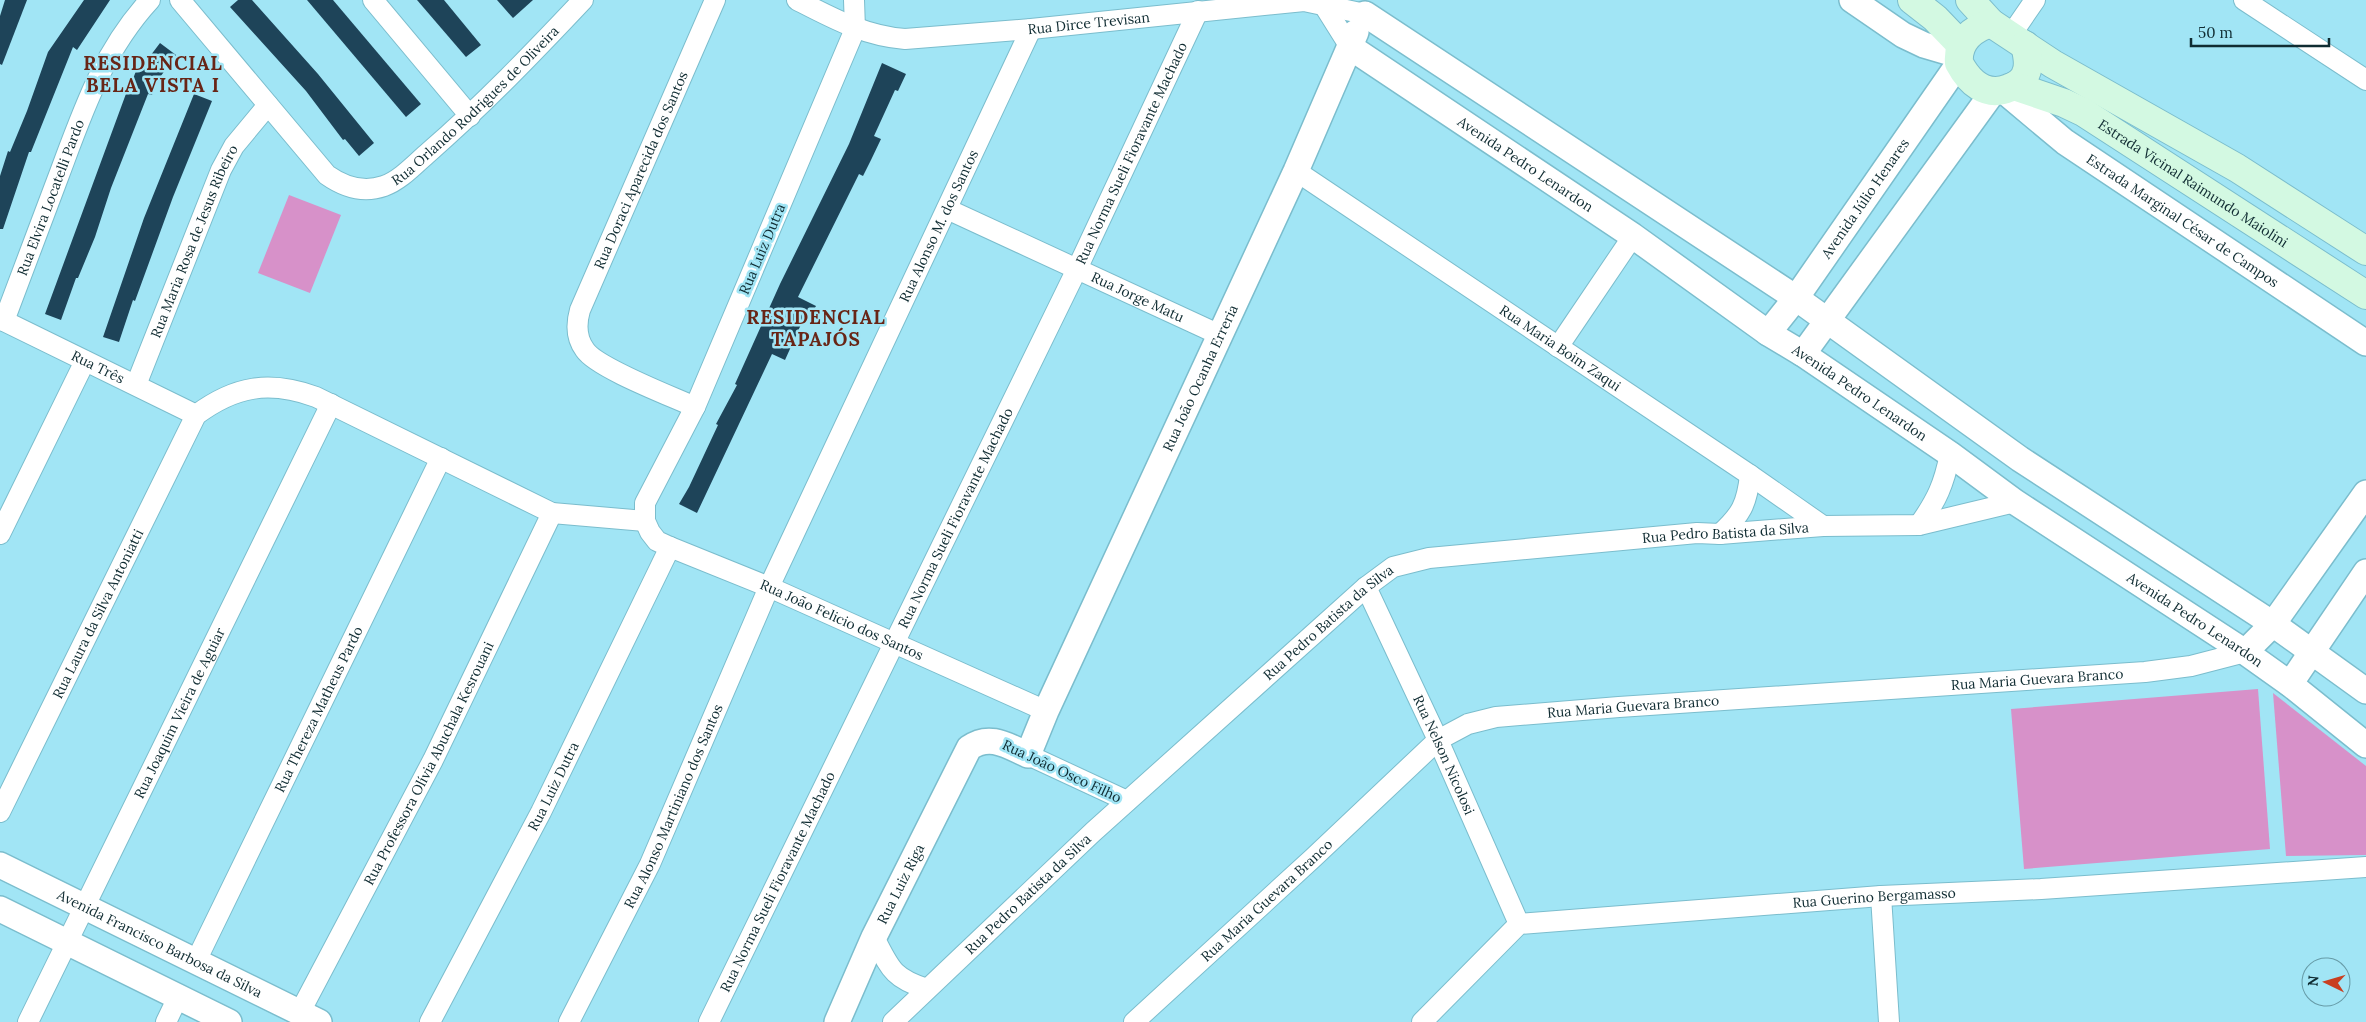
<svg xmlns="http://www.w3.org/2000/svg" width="2366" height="1022" font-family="Lora,serif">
  <rect width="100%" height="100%" fill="#a1e5f5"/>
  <g fill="#d791c9">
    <polygon points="289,195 341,215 310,293 258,273"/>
    <polygon points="2258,689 2270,849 2024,869 2011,709"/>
    <polygon points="2273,693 2366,766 2366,855 2286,856"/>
  </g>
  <g fill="#1e4459">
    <polygon points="5,0 27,0 2,65 0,64 0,16"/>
    <polygon points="84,0 110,0 77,50 73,47 31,152 29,152 3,229 0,229 0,176 8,151 10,152 27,111 48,52"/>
    <polygon points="238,0 252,0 318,74 374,143 359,156 345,139 343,140 306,91 230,7"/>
    <polygon points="307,0 333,0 421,104 406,117"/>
    <polygon points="417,0 444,0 481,45 466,57"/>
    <polygon points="497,0 533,0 513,18"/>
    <polygon points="160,43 176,55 158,80 152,95 148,94 111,188 95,237 78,278 76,278 61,320 45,314 127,91 128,92 136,71 138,72"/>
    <polygon points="882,63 906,74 898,91 895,90 874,136 881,139 871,160 863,176 859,174 798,297 816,306 807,322 803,320 785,360 772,354 697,513 679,504 689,487 718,425 716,424 737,385 735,384 780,284 849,144"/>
    <polygon points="194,94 212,101 173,197 135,301 133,300 119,342 103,337 144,218"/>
  </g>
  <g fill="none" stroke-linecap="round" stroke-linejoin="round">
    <defs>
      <g id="minor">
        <path id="s1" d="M 180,0 L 327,175 C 344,187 364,193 384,186 C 401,180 416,163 429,152 C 484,104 534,52 583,0"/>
        <polyline points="373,0 470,116"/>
        <path id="s2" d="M 797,0 C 832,18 865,36 905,39 L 1031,29 L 1304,1 L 1365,14"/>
        <path id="s3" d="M 854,0 L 855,29 L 695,407 L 645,503 L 645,521 L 650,532 L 657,541 L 670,547 L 769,587 L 1046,711"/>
        <polyline points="2244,0 2366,80"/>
        <polyline points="1323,4 1350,47"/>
        <polyline points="2011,35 2035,0"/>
        <path id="s4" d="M 1296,171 L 1750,475 L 1823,526"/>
        <path id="s5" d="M 947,209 L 1220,335"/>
        <path id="s6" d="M 0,319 L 196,415"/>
        <path id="s7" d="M 4,321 C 22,272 41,224 59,175 C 83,111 103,51 150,0"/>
        <polyline points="1558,347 1633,236"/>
        <path id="s8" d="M 136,385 L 221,170 L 234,146 L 268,105"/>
        <path id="s9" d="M 695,407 C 671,396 597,368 585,350 C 576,338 576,324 580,310 L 715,0"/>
        <path d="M 1919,525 C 1937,500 1944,484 1950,454"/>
        <polyline points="0,534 85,361"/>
        <path d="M 1720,534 C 1741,515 1747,504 1750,475"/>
        <path id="s10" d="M 1366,587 L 1438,740 L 1519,924"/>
        <polyline points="1028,755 1127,801"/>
        <path id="s11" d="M 0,812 L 196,415 C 235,386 269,380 316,397 L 552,513 L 645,521"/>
        <polyline points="1881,896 1889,1022"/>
        <path d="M 874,937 C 890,968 892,978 927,989"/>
        <path id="s12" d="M 196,961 L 441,458"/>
        <path id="s13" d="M 300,1012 L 433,760 L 552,513"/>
        <path id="s14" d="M 28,1022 L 331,404"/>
        <polyline points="166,1022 179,995"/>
        <path id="s15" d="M 430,1022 L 541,812 L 670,547"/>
        <path id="s16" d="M 569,1022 L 650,864 L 769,587 L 1031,29"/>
        <path id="s17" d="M 709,1022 L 1077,269 L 1198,11"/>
        <path id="s18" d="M 893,1022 L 1093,832 L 1366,587 L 1393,567 L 1429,558 L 1697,533 L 1720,534 L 1823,526 L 1919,525 L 2015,502"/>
        <path id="s19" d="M 1134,1022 L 1313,858 L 1438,740 L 1468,724 L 1496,717 L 1619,707 L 2145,672 L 2191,666 L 2245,652"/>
        <path id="s20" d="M 1422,1022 L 1519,924 L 1881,896 L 2041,889 L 2366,867"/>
      </g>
      <g id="tertiary">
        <polyline points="1852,0 1903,35 1924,45 1958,55"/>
        <polyline points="1365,14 1796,298 2020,459 2273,624 2366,691"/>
        <path id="s21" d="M 1350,47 L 1633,236 L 1768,333 L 1803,354 L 1950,454 L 2015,502 L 2245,652 L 2290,684 L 2366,745"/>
        <path id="s22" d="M 2004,91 L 2065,142 L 2366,343"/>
        <path id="s23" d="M 1768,333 L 1796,298 L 1959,63"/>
        <polyline points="1803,354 1993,92"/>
        <polyline points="2245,652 2273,624 2366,493"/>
        <polyline points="2290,684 2366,572"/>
        <path id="s24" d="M 0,865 L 319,1022"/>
        <polyline points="0,909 229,1022"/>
        <path id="s25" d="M 837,1022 L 874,937 L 969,748 C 990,733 1008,746 1028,755 L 1046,711 L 1296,171 L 1356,32"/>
      </g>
      <g id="secondary">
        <polyline points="1912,0 1935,18 1961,45"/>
        <polyline points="1970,0 1991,23 2053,64 2237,168 2366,251"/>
        <path d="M 1991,23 C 1972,29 1957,41 1959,63 C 1969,82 1986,98 2009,88 C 2016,86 2024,80 2026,73 C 2030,64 2027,54 2025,45"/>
        <path id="s26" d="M 2014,86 L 2064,103 L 2083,112 L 2366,295"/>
      </g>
    </defs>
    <use href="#minor" stroke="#7bbdcd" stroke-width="22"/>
    <use href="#tertiary" stroke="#7bbdcd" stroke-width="28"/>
    <use href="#secondary" stroke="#7bbdcd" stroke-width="30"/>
    <use href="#minor" stroke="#fff" stroke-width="20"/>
    <use href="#tertiary" stroke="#fff" stroke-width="25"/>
    <use href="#secondary" stroke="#d3f9e2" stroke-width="28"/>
  </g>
  <g text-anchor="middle" stroke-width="5" stroke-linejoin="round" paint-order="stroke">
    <g font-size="14" fill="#102c32" stroke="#a1e5f5">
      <text dy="5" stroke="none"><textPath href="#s2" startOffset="300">Rua Dirce Trevisan</textPath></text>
      <text dy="5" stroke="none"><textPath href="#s1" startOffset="411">Rua Orlando Rodrigues de Oliveira</textPath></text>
      <text dy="5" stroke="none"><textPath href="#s17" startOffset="966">Rua Norma Sueli Fioravante Machado</textPath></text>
      <text dy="5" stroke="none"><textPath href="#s21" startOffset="211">Avenida Pedro Lenardon</textPath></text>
      <text dy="5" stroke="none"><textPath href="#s9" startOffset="319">Rua Doraci Aparecida dos Santos</textPath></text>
      <text dy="5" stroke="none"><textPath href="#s26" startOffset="205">Estrada Vicinal Raimundo Maiolini</textPath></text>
      <text dy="5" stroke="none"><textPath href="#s7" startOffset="132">Rua Elvira Locatelli Pardo</textPath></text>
      <text dy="5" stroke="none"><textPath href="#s23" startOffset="166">Avenida Júlio Henares</textPath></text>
      <text dy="5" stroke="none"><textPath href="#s22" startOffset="221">Estrada Marginal César de Campos</textPath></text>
      <text dy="5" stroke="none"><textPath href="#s16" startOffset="878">Rua Alonso M. dos Santos</textPath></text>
      <text dy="5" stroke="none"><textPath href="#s8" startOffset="155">Rua Maria Rosa de Jesus Ribeiro</textPath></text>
      <text transform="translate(762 249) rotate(-67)" y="5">Rua Luiz Dutra</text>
      <text dy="5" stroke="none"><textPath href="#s5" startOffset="210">Rua Jorge Matu</textPath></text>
      <text dy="5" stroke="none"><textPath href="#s4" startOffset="318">Rua Maria Boim Zaqui</textPath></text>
      <text dy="5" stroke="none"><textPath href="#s6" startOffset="109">Rua Três</textPath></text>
      <text dy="5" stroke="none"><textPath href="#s25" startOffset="782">Rua João Ocanha Erreria</textPath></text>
      <text dy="5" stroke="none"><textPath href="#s21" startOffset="616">Avenida Pedro Lenardon</textPath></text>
      <text dy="5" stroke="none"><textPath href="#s17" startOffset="561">Rua Norma Sueli Fioravante Machado</textPath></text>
      <text dy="5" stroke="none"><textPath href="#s18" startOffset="1011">Rua Pedro Batista da Silva</textPath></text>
      <text dy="5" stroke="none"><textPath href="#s11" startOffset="221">Rua Laura da Silva Antoniatti</textPath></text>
      <text dy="5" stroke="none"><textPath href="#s3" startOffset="790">Rua João Felicio dos Santos</textPath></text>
      <text dy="5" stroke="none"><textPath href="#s21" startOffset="1021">Avenida Pedro Lenardon</textPath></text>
      <text dy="5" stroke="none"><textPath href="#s18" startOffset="591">Rua Pedro Batista da Silva</textPath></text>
      <text dy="5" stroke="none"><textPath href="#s19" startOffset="1020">Rua Maria Guevara Branco</textPath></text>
      <text dy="5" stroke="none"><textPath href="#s19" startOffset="615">Rua Maria Guevara Branco</textPath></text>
      <text dy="5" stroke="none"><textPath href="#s12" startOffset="280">Rua Thereza Matheus Pardo</textPath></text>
      <text dy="5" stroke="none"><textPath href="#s14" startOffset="344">Rua Joaquim Vieira de Aguiar</textPath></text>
      <text dy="5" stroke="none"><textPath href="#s10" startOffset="185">Rua Nelson Nicolosi</textPath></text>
      <text dy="5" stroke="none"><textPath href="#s13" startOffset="280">Rua Professora Olívia Abuchala Kesrouani</textPath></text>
      <text transform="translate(1062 771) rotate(25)" y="5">Rua João Osco Filho</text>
      <text dy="5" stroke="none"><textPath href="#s15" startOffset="266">Rua Luiz Dutra</textPath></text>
      <text dy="5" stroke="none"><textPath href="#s16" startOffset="240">Rua Alonso Martiniano dos Santos</textPath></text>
      <text dy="5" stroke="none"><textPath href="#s17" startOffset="156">Rua Norma Sueli Fioravante Machado</textPath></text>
      <text dy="5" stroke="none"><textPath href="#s25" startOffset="152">Rua Luiz Riga</textPath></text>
      <text dy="5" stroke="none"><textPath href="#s18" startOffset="186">Rua Pedro Batista da Silva</textPath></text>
      <text dy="5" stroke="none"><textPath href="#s20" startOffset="494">Rua Guerino Bergamasso</textPath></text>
      <text dy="5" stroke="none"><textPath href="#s19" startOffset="180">Rua Maria Guevara Branco</textPath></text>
      <text dy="5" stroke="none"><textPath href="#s24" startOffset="178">Avenida Francisco Barbosa da Silva</textPath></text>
    </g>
    <g font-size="19" font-weight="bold" letter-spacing="1" fill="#682516" stroke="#a1e5f5">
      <text x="153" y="70">RESIDENCIAL<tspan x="153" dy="22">BELA VISTA I</tspan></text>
      <text x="816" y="324">RESIDENCIAL<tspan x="816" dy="22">TAPAJÓS</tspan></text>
    </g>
  </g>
  <g transform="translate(2326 982) rotate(275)"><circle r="24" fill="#a1e5f5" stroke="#679ba7"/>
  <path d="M0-4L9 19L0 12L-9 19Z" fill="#c93f20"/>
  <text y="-8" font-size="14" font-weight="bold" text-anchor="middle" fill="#102c32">N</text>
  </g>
  <path d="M2191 38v8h138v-8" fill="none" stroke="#102c32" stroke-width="2.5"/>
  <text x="2198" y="38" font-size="15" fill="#102c32" stroke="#a1e5f5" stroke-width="4" paint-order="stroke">50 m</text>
</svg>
